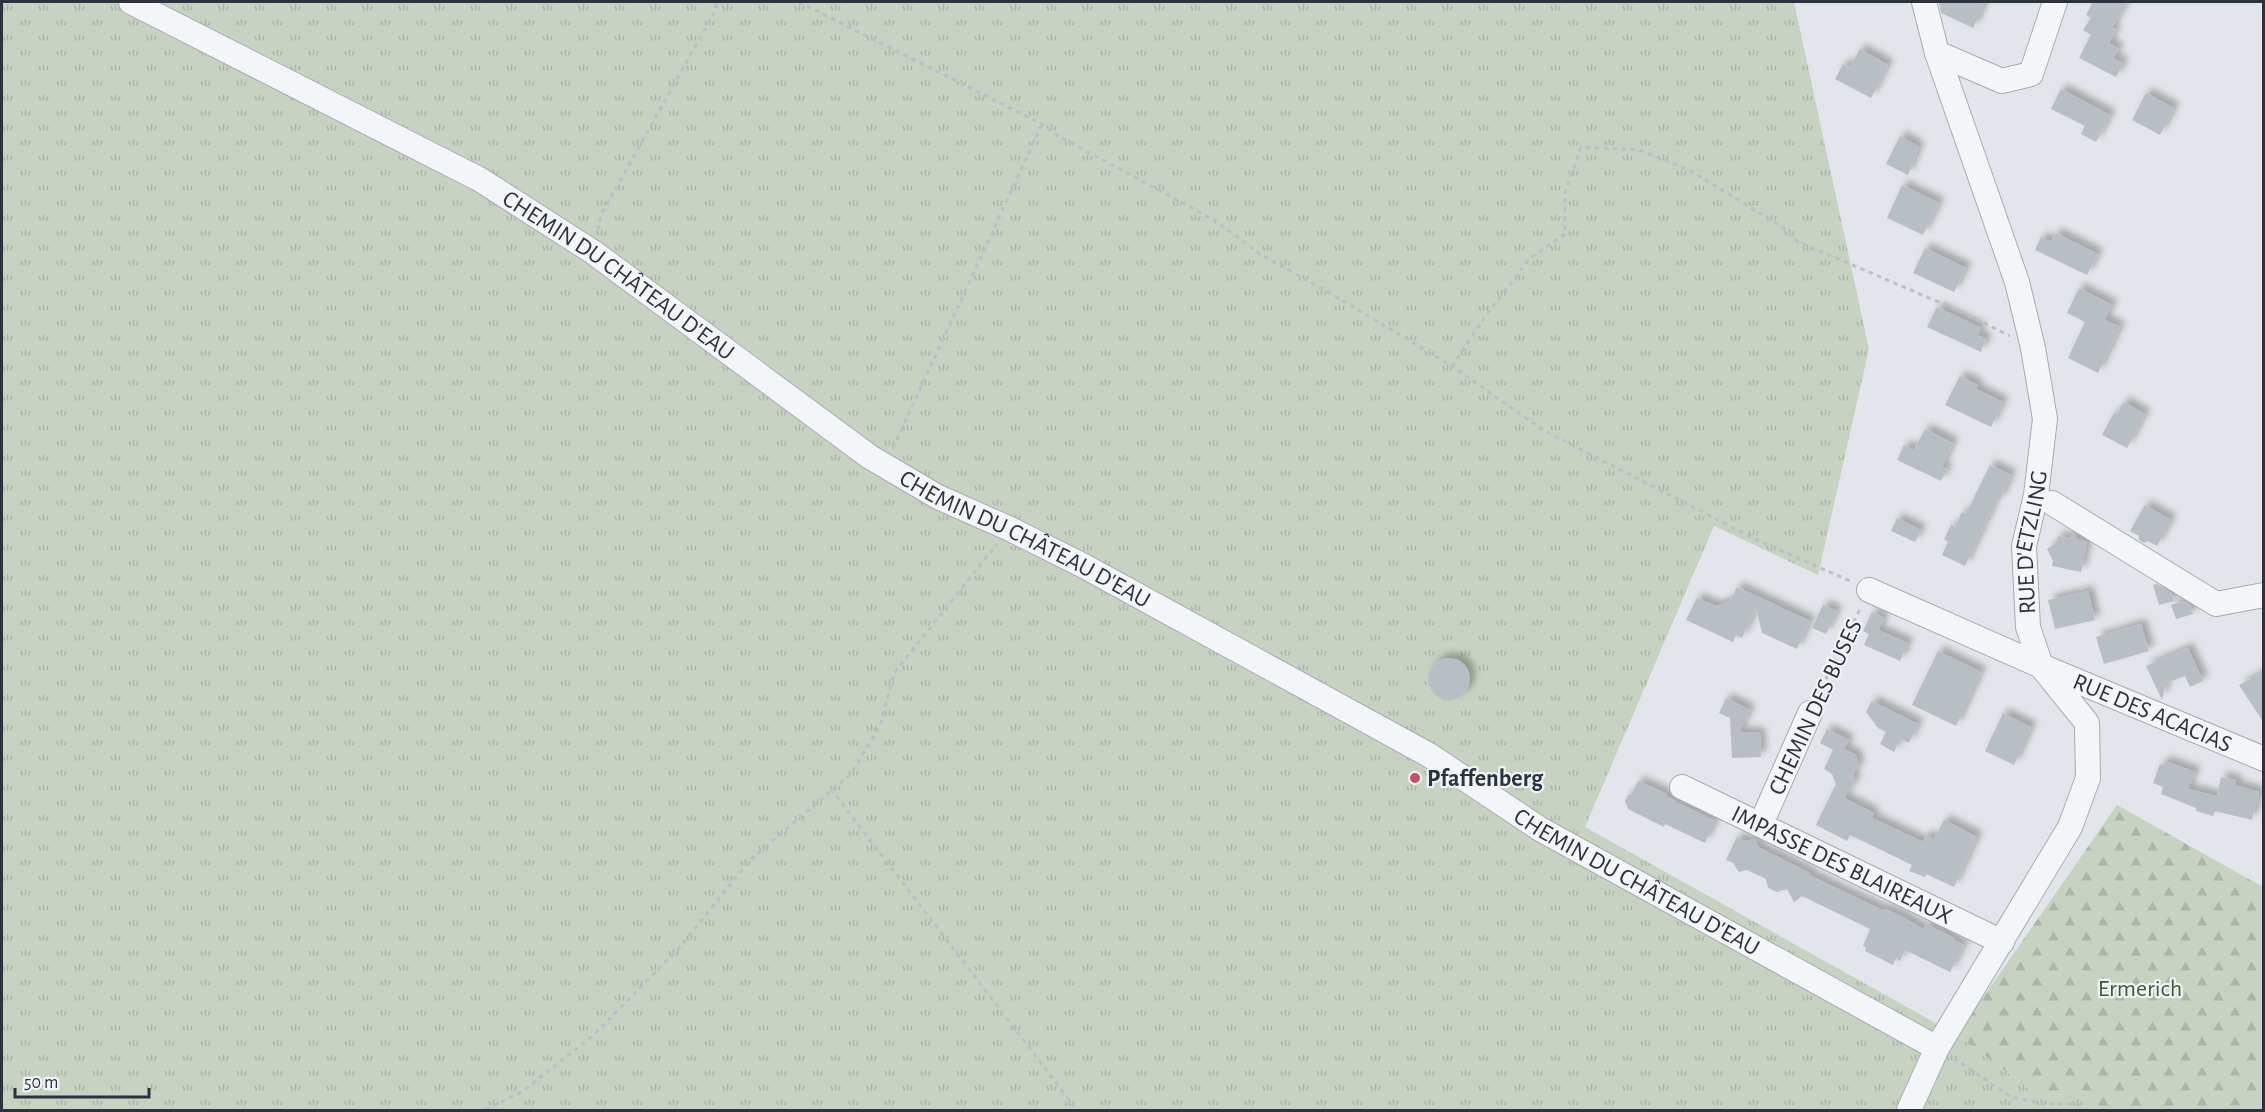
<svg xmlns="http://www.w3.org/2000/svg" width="2265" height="1112" font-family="'Alegreya Sans',sans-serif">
  <defs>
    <pattern id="grass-tufts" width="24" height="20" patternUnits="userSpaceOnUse" patternTransform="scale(1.5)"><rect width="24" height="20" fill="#c8d2c3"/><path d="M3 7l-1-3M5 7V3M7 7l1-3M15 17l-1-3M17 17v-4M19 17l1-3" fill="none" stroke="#acb5a9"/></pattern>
    <pattern id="forest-firs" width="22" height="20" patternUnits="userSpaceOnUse" patternTransform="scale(1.5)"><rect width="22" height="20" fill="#c8d2c3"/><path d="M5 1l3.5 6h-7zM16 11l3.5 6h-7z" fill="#acb5a9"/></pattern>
    <filter id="shadow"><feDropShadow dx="5.5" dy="-5.5" stdDeviation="3" flood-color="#0004"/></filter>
  </defs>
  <rect width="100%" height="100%" fill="#e2e5e9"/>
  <polygon fill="url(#grass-tufts)" points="2,2 1794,2 1869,349 1818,575 1714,526 1585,827 1957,1035 2034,1092 2078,1096 2092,1110 2,1110"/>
  <polygon fill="url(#forest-firs)" points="2117,805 2263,887 2263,1110 2092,1110 2077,1096 2034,1092 1957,1035"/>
  <g fill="#b9bec5" filter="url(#shadow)">
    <polygon points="1939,2 1985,2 1973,28 1941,13"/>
    <polygon points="2093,2 2127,2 2112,28 2116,30 2109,43 2119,49 2113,58 2123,63 2116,77 2079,58 2091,35 2083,30 2091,18 2086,15"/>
    <polygon points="1860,49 1888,65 1871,98 1835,79 1843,64 1850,67"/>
    <polygon points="2061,89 2110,115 2096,142 2081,134 2085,126 2051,109"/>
    <polygon points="2146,93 2174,108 2160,135 2132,120"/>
    <polygon points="1900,136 1919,147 1908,175 1886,164"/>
    <polygon points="1902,185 1939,203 1923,235 1887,218"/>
    <polygon points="2056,233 2098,254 2087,275 2035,250 2041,237 2051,242"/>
    <polygon points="1925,248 1966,268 1954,292 1913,273"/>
    <polygon points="2079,288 2112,305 2105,320 2120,327 2098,373 2068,358 2085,322 2067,313"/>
    <polygon points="1937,307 1981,328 1977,335 1986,339 1981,352 1927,327"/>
    <polygon points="1960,376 1978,385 1976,389 2003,402 1991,427 1945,405"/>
    <polygon points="2124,402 2145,414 2127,448 2102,435 2114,413 2117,414"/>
    <polygon points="1925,429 1953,443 1942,467 1947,469 1941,481 1897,460 1904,445 1914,450"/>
    <polygon points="1990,465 2011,475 2000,500 1997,498 1965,566 1942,555 1948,542 1944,539 1951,525 1955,527 1962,512 1966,514"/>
    <polygon points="2145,505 2171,520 2157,546 2147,541 2144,543 2139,540 2139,536 2130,531"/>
    <polygon points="1897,518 1921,530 1915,542 1891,531"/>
    <polygon points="2073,534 2077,539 2087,542 2081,572 2052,566 2053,561 2047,549 2056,543 2058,536 2069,538"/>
    <polygon points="2157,584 2171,593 2174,601 2159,605 2153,585"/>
    <polygon points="1737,587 1810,621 1797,649 1762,633 1756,608 1742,638 1736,635 1733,642 1686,620 1697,598 1716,606 1730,601"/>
    <polygon points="2088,591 2095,620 2055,629 2048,600"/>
    <polygon points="2185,601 2190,605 2193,614 2176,619 2171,605"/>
    <polygon points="1823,605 1837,611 1826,634 1812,628"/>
    <polygon points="1872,612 1884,618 1878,630 1908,643 1900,661 1864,645 1869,634 1863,631"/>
    <polygon points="2141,624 2149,651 2104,664 2096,637"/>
    <polygon points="2188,648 2203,681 2190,687 2185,676 2166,683 2162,700 2146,666"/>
    <polygon points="1938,651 1981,672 1956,726 1912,705"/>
    <circle cx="1449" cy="679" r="21"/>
    <polygon points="2264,672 2264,723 2239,685"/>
    <polygon points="1726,698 1750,710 1739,732 1760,733 1761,757 1732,758 1730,718 1719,713"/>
    <polygon points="1872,701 1918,724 1909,743 1900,739 1894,752 1880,744 1886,732 1878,728 1866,712"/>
    <polygon points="2003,713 2031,727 2014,765 1985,751"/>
    <polygon points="1827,729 1849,740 1844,749 1856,755 1859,766 1853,773 1855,782 1844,798 1874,813 1872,818 1923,842 1926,835 1934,839 1944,820 1977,837 1954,887 1926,874 1925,877 1909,871 1912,865 1850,835 1847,841 1816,825 1836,784 1832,774 1824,769 1833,750 1820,743"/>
    <polygon points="2165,761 2195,772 2188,789 2217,796 2221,777 2236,780 2235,785 2259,792 2252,820 2215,811 2213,816 2196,811 2196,808 2161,794 2163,787 2153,783 2160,764 2164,765"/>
    <polygon points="1638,781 1667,794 1666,796 1676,801 1676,802 1715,821 1705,843 1665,824 1664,827 1628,809 1625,801 1628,795 1632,794"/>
    <polygon points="1737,837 1745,841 1755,839 1758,847 1810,873 1809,875 1884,911 1885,909 1901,916 1924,930 1926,924 1954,938 1953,940 1964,945 1950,972 1905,950 1900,961 1896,958 1893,965 1865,951 1866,947 1863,946 1870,929 1802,896 1794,902 1787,889 1777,892 1768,888 1766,879 1747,870 1739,872 1733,863 1726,860"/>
  </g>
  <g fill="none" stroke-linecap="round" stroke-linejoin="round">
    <defs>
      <g id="minor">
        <path id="s1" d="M 131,2 L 479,179 L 593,252 L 870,457 L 938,497 L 1008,528 L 1084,566 L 1429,755 L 1540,829 L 1937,1048"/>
        <polyline points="1937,53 2002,81 2031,74 2055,2"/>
        <polyline points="2052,503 2216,604 2264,595"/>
        <path id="s2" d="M 1869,590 L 2041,666 L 2264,759"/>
        <path id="s3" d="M 1682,787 L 2002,942"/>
        <polyline points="1761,824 1810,713"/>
        <path id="s4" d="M 1909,1110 L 1937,1048 L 2070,827 L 2088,778 L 2087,723 L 2041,666 L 2028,627 L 2024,546 L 2036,495 L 2045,419 L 2033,348 L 2017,282 L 1937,53 L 1924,2"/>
      </g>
    </defs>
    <use href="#minor" stroke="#a7acb3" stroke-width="26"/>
    <g stroke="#bcbfc4" stroke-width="3" stroke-dasharray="4.5 4.5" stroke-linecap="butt">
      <polyline points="799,2 1042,124 1057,135 1214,220 1260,254 1330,293 1452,366 1543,430 1759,541 1850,581"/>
      <polyline points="598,230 601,215 714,13 717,2"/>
      <polyline points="1452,366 1487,314 1530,258 1565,234 1565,193 1581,147 1639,150 1689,170 1781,226 1797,241 1964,313 2010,336"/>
      <polyline points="893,448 1042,124"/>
      <polyline points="1818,695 1860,609"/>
      <polyline points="831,789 1077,1110"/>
      <polyline points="1954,1058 2011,1097 2041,1103 2084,1105"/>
      <polyline points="485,1110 523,1091 594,1035 679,948 751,859 850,775 880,726 894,673 997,544"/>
    </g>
    <use href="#minor" stroke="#f4f5f8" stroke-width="24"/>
  </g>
  <circle fill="#c45065" stroke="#f1f3f6" stroke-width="2" cx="1415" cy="778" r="6"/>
  <g text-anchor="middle" stroke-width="4.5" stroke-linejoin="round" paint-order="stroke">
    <g font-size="24" fill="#2b333f" stroke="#f1f3f6">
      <text dy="8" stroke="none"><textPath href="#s1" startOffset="560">CHEMIN DU CHÂTEAU D'EAU</textPath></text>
      <text dy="8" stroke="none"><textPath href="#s1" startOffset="1046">CHEMIN DU CHÂTEAU D'EAU</textPath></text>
      <text dy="8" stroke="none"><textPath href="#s4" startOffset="633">RUE D'ETZLING</textPath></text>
      <text transform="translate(1815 707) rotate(-65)" y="8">CHEMIN DES BUSES</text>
      <text dy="8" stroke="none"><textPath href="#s2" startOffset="309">RUE DES ACACIAS</textPath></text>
      <text dy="8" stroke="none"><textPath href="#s3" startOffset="178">IMPASSE DES BLAIREAUX</textPath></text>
      <text dy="8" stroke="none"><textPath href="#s1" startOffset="1748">CHEMIN DU CHÂTEAU D'EAU</textPath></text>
    </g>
    <g font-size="24" font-weight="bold" fill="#2b333f" stroke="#f1f3f6" text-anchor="start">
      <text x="1427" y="786">Pfaffenberg</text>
    </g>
    <g font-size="24" fill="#415a39" stroke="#f1f3f6">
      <text x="2140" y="996">Ermerich</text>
    </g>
  </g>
  <rect width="2265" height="1112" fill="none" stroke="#2b333f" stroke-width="6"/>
  <path d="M15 1088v9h134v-9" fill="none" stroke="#2b333f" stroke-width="3"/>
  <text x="24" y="1088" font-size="18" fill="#2b333f" stroke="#f1f3f6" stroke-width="4.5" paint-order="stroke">50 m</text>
</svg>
